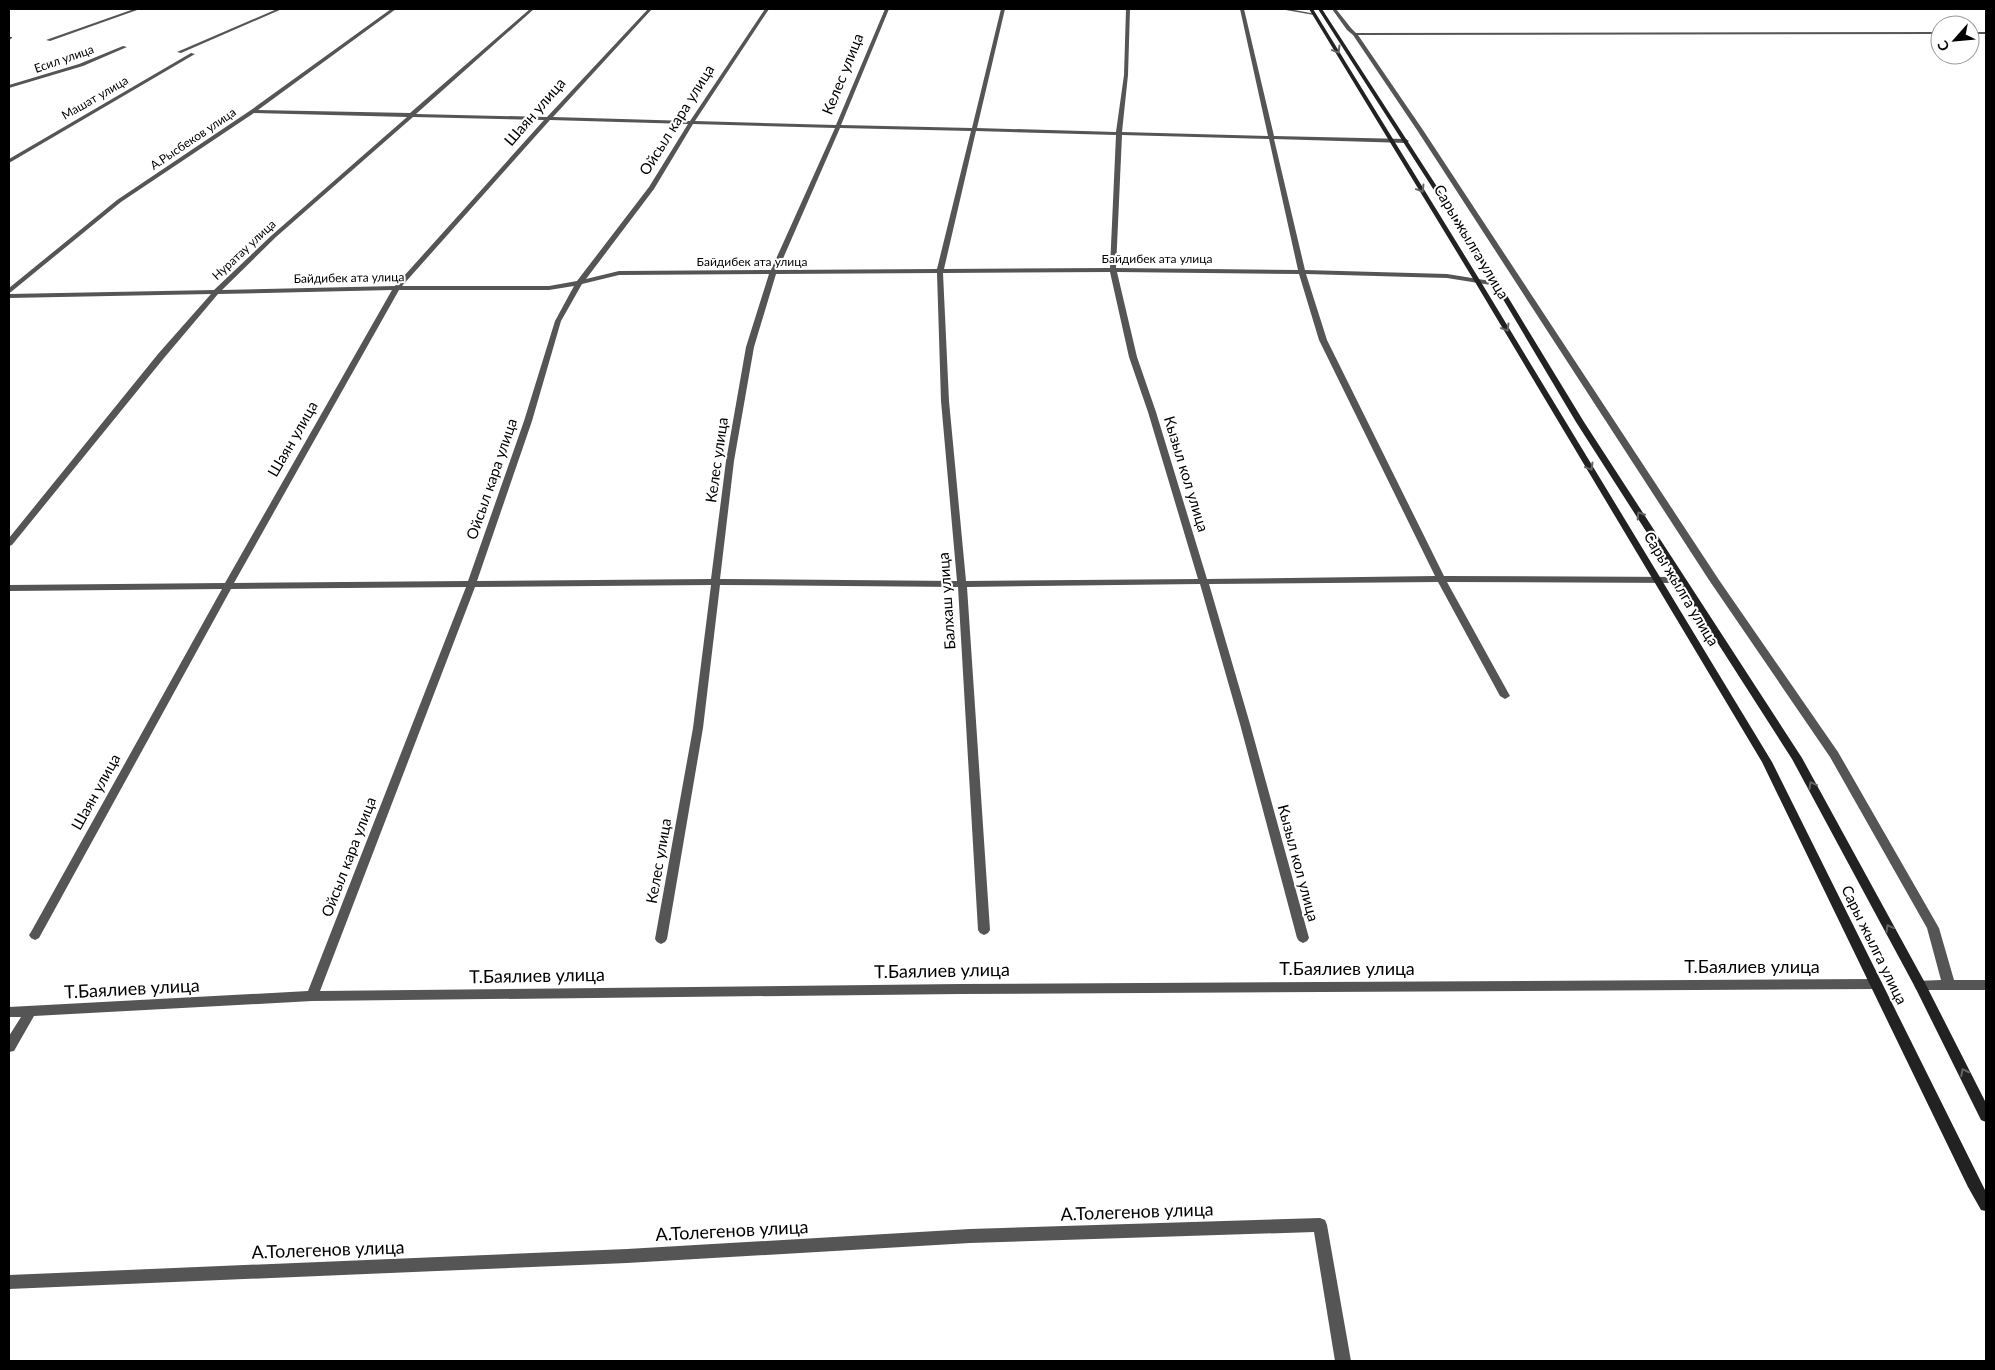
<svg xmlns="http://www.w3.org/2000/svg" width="1995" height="1370" font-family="Lato,sans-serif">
  <rect width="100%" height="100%" fill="#fff"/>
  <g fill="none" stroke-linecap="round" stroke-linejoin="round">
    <g fill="#555" fill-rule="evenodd">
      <polygon points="134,9 140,9 50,41 46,40"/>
      <polygon points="277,9 282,9 181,53 177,52"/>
      <path d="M 391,9 L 396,9 L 258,110 L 410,113 L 530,9 L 534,9 L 416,114 L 547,117 L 648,9 L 652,9 L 553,117 L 690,121 L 765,9 L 769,9 L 695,121 L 836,125 L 885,9 L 889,9 L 841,125 L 972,128 L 1001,9 L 1005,9 L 977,128 L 1116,132 L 1124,75 L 1126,9 L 1130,9 L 1128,75 L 1122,132 L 1268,136 L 1240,9 L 1244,9 L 1274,136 L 1406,139 L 1409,141 L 1406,143 L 1274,139 L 1305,270 L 1447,274 L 1497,282 L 1500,284 L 1497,286 L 1447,278 L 1306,274 L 1327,340 L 1444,576 L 1681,577 L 1686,580 L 1681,583 L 1447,582 L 1510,696 L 1505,699 L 1500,696 L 1438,582 L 1209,584 L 1250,724 L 1309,938 L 1307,941 L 1303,943 L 1299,941 L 1297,938 L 1240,724 L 1200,584 L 967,587 L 990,930 L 988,933 L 984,935 L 980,933 L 978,930 L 958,587 L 720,585 L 703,728 L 667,939 L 665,942 L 661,944 L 657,942 L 655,939 L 693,728 L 711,585 L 475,587 L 320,991 L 960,984 L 1876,979 L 1880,980 L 1882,984 L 1880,988 L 1876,989 L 960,994 L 312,1001 L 34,1016 L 14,1051 L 9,1052 L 9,1036 L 21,1017 L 9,1017 L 9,1007 L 308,991 L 466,587 L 231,589 L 39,938 L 35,940 L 31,938 L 29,935 L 31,932 L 222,589 L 9,591 L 9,585 L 225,583 L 392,290 L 218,294 L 164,358 L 12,545 L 9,546 L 9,538 L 158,354 L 211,294 L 9,298 L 9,294 L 214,290 L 272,235 L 407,117 L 254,113 L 121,202 L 11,292 L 9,293 L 9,288 L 117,200 L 251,110 ZM 413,117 L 544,120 L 395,286 L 222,290 L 276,237 ZM 550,120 L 688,124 L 649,187 L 577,281 L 549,286 L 402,286 ZM 693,124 L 835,128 L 771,270 L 619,271 L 586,279 L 654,189 ZM 840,128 L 971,131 L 937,269 L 778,270 ZM 976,131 L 1116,135 L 1110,268 L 944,269 ZM 1122,135 L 1269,139 L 1298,270 L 1116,268 ZM 1110,272 L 1129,357 L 1148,412 L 1198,579 L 966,581 L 949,401 L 943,273 ZM 1117,272 L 1299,274 L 1319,340 L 1435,576 L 1207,579 L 1156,412 L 1137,357 ZM 937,273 L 941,401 L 957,581 L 720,579 L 734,461 L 754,347 L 776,274 ZM 769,274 L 746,347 L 726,461 L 711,579 L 477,581 L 532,421 L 561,321 L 582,284 L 619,275 ZM 574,286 L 555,321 L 524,421 L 468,581 L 234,583 L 399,290 L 549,290 Z"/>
      <polygon points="1280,9 1289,9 1316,14 1314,15"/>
      <polygon points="1332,9 1336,9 1351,28 1356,33 1940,32 1940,34 1358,35 1423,130 1719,580 1838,752 1939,928 1954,980 1986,980 1986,990 1920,990 1916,989 1914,985 1916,981 1941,980 1927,928 1830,757 1709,580 1417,130 1353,35 1347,30"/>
      <rect x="1970" y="32" width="16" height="2"/>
      <polygon points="9,37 12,37 12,38 9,40"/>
      <polygon points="123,46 127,47 83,66 9,88 9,85 79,64"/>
      <polygon points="191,53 195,54 9,163 9,159"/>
      <polygon points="1320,1218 1325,1220 1327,1225 1351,1361 1335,1361 1314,1232 970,1243 627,1263 9,1289 9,1275 627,1249 970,1229"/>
    </g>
    <g fill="#222" fill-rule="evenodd">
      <polygon points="1309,9 1313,9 1481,282 1772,762 1986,1192 1986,1211 1981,1210 1968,1187 1762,762 1475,282"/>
      <polygon points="1318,9 1322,9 1500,284 1584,422 1802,758 1924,981 1986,1103 1986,1122 1981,1120 1915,987 1792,759 1576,422 1494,284"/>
    </g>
  </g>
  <defs><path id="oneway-chevron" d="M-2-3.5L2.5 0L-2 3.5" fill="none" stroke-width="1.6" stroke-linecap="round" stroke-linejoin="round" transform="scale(1.25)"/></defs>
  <g stroke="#646464">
    <use href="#oneway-chevron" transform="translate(1337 50) rotate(59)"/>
    <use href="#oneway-chevron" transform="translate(1421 189) rotate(59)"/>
    <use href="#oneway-chevron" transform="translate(1506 328) rotate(59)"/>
    <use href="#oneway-chevron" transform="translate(1590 467) rotate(59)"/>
    <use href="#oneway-chevron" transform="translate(1640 515) rotate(-123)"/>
    <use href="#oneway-chevron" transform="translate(1812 785) rotate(-119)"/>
    <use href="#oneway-chevron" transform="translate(1889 928) rotate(-119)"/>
    <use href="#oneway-chevron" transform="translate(1964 1072) rotate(-117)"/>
  </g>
  <g text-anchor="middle" stroke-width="4" stroke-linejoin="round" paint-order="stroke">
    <g font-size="12" fill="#000" stroke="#fff">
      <text transform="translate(64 59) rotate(-19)" y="4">Есил улица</text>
      <text transform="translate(95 98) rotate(-30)" y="4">Машат улица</text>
      <text transform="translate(193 139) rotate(-34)" y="4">А.Рысбеков улица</text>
      <text transform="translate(244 250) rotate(-43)" y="4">Нуратау улица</text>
      <text x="1157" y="263">Байдибек ата улица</text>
      <text x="752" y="266">Байдибек ата улица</text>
      <text transform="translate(349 278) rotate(-1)" y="4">Байдибек ата улица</text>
    </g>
    <g font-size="15" fill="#000" stroke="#fff">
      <text transform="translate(843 74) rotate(-68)" y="5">Келес улица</text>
      <text transform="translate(535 112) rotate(-49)" y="5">Шаян улица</text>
      <text transform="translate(677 120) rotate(-58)" y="5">Ойсыл кара улица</text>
      <text transform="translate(1471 242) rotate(59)" y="5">Сары жылга улица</text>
      <text transform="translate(293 439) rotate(-60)" y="5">Шаян улица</text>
      <text transform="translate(717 460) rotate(-82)" y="5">Келес улица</text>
      <text transform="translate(1186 474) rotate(73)" y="5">Кызыл кол улица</text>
      <text transform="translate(492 479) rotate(-71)" y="5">Ойсыл кара улица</text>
      <text transform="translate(1681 589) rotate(59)" y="5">Сары жылга улица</text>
      <text transform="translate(947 601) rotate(-94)" y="5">Балхаш улица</text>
      <text transform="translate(96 792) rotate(-61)" y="5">Шаян улица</text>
      <text transform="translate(349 857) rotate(-69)" y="5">Ойсыл кара улица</text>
      <text transform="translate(659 861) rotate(-80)" y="5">Келес улица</text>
      <text transform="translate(1298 863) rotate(75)" y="5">Кызыл кол улица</text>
      <text transform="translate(1874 945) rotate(64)" y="5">Сары жылга улица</text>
    </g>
    <g font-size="18" fill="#000" stroke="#fff">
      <text x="1752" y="973">Т.Баялиев улица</text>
      <text x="1347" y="975">Т.Баялиев улица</text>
      <text transform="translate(942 971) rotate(-1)" y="6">Т.Баялиев улица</text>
      <text transform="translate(537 976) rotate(-1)" y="6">Т.Баялиев улица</text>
      <text transform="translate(132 989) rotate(-3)" y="6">Т.Баялиев улица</text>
      <text transform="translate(1137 1212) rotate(-2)" y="6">А.Толегенов улица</text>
      <text transform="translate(732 1231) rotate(-3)" y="6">А.Толегенов улица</text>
      <text transform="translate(328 1250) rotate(-2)" y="6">А.Толегенов улица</text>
    </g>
  </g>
  <rect width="1995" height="1370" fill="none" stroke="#000000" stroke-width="20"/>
  <g transform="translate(1955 40) rotate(243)"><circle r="24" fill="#ffffff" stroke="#999999"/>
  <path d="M0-4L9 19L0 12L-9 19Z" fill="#000000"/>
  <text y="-8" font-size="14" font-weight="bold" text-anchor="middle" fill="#000000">С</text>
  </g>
</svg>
